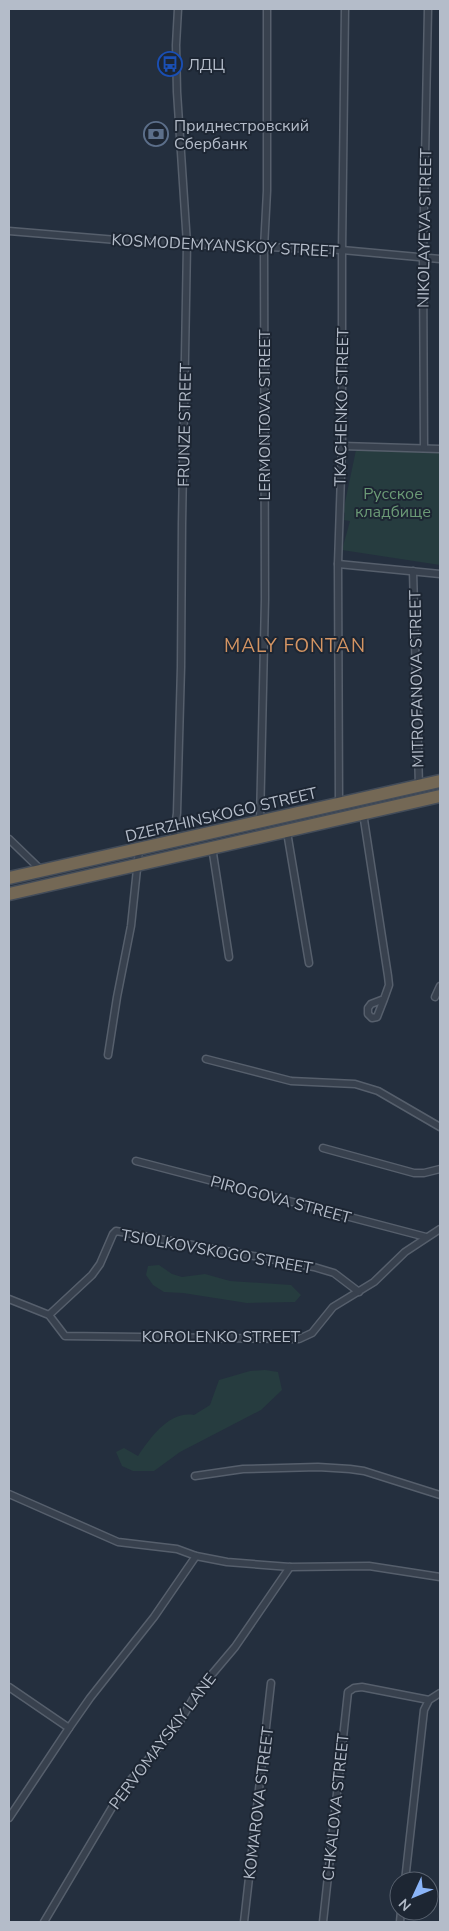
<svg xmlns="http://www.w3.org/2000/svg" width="449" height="1931" font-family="'Nunito Sans',sans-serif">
  <rect width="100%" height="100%" fill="#242f3e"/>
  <g fill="#263c3f">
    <polygon points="356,450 440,452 440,565 342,550 350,521 344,520 345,513 343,512"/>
    <polygon points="159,1265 172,1274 182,1277 205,1274 230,1281 291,1285 301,1295 295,1302 247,1303 183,1293 164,1292 153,1285 146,1275 148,1266"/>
    <path d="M 265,1370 L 278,1372 L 282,1390 L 261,1410 L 180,1452 L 154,1471 L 133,1471 L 122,1466 L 116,1452 L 124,1448 L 138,1456 C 151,1437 169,1411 194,1415 L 210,1405 L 219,1380 L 250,1371 Z"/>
  </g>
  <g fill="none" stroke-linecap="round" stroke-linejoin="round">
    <defs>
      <g id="street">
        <polyline points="9,231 141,242 342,250 440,259"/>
        <polyline points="342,446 440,449"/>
        <polyline points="424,448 423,258 428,9"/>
        <polyline points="338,564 440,574"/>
        <polyline points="413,571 419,786"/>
        <polyline points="339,805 338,564 342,446 342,250 345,9"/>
        <polyline points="363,813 388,976 389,985 384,999 371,1004 368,1008 368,1014 372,1018 377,1017 384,999"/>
        <polyline points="260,822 265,599 264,248 267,191 267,9"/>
        <polyline points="287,832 309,963"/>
        <polyline points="9,839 41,870"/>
        <polyline points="173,842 177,813 181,667 182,524 187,244 177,92 176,45 178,9"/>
        <polyline points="212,847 229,957"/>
        <polyline points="435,997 440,986"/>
        <polyline points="108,1055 117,997 131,926 139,850"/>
        <polyline points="206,1059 291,1081 355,1084 378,1091 440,1127"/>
        <polyline points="323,1148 414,1173 424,1173 440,1169"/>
        <polyline points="136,1161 426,1237"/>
        <polyline points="9,1299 49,1315 65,1336 299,1339 312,1333 333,1307 374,1282 405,1252 440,1229"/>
        <polyline points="49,1315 92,1275 100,1264 113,1234 116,1231 314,1267 334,1273 359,1292"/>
        <polyline points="195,1476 243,1469 318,1467 350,1469 364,1471 440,1495"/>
        <polyline points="9,1494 118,1542 177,1549 196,1556 227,1562 290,1567 369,1566 440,1577"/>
        <polyline points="9,1687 69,1728"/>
        <polyline points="9,1818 69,1728 90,1698 154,1617 196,1556"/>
        <polyline points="405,1881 424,1710 429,1700 440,1693"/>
        <polyline points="44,1922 123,1789 179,1723 197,1692 235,1647 290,1567"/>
        <polyline points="244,1922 271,1683"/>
        <polyline points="323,1922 348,1692 354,1688 362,1687 429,1700"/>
        <polyline points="400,1922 401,1911"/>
      </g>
      <g id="highway">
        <polyline points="9,878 440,781"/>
        <polyline points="9,894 440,796"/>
      </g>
    </defs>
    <use href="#street" stroke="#565f6c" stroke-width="9"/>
    <use href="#highway" stroke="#434c59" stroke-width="15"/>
    <use href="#street" stroke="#38414e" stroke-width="6"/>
    <use href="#highway" stroke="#746855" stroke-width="12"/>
  </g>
  <defs>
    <symbol id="bus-ring" viewBox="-11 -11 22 22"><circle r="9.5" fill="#1d2633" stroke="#1a4fb4" stroke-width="1.5"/><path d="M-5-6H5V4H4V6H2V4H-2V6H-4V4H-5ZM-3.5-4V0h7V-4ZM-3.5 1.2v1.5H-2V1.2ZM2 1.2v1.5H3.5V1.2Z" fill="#1a4fb4"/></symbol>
    <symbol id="bank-ring" viewBox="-11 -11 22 22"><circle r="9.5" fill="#1d2633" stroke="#5c6f8a" stroke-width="1.5"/><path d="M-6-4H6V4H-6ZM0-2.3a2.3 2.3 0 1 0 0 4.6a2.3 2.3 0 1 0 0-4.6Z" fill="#5c6f8a"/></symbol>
  </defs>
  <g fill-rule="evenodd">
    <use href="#bus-ring" x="156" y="50" width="28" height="28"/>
    <use href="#bank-ring" x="142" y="120" width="28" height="28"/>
  </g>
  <g text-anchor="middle" stroke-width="4" stroke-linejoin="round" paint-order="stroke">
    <g font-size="16" fill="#b4bcc9" stroke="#1d2633" text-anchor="start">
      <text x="188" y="70">ЛДЦ</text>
      <text x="174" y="131">Приднестровский<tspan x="174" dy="18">Сбербанк</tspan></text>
    </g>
    <g font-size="16" fill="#b4bcc9" stroke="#1d2633">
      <text transform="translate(424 228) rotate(-89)" y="6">NIKOLAYEVA STREET</text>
      <text transform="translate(225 245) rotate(3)" y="6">KOSMODEMYANSKOY STREET</text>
      <text transform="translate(341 407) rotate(-89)" y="6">TKACHENKO STREET</text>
      <text transform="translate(264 415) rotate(-90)" y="6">LERMONTOVA STREET</text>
      <text transform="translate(184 425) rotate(-89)" y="6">FRUNZE STREET</text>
      <text transform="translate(416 679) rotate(-91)" y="6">MITROFANOVA STREET</text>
      <text transform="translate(221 814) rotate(-13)" y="6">DZERZHINSKOGO STREET</text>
      <text transform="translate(281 1199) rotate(15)" y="6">PIROGOVA STREET</text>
      <text transform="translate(217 1251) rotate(10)" y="6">TSIOLKOVSKOGO STREET</text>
      <text x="221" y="1342">KOROLENKO STREET</text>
      <text transform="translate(162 1741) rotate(-53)" y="6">PERVOMAYSKIY LANE</text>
      <text transform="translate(258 1803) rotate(-83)" y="6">KOMAROVA STREET</text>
      <text transform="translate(335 1807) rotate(-84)" y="6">CHKALOVA STREET</text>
    </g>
    <g font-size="16" fill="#6b9a76" stroke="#1d2633">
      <text x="393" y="499">Русское<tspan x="393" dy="18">кладбище</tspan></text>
    </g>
    <g font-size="19" letter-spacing="1" fill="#d59563" stroke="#1d2633">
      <text x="295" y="652">MALY FONTAN</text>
    </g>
  </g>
  <rect width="449" height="1931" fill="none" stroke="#b4bcc9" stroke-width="20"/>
  <g transform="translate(414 1896) rotate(226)"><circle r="24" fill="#1d2633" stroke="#59626f"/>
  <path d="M0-4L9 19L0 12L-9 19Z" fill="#8ab4f8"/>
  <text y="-8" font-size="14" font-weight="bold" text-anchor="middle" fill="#b4bcc9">N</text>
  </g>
</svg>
